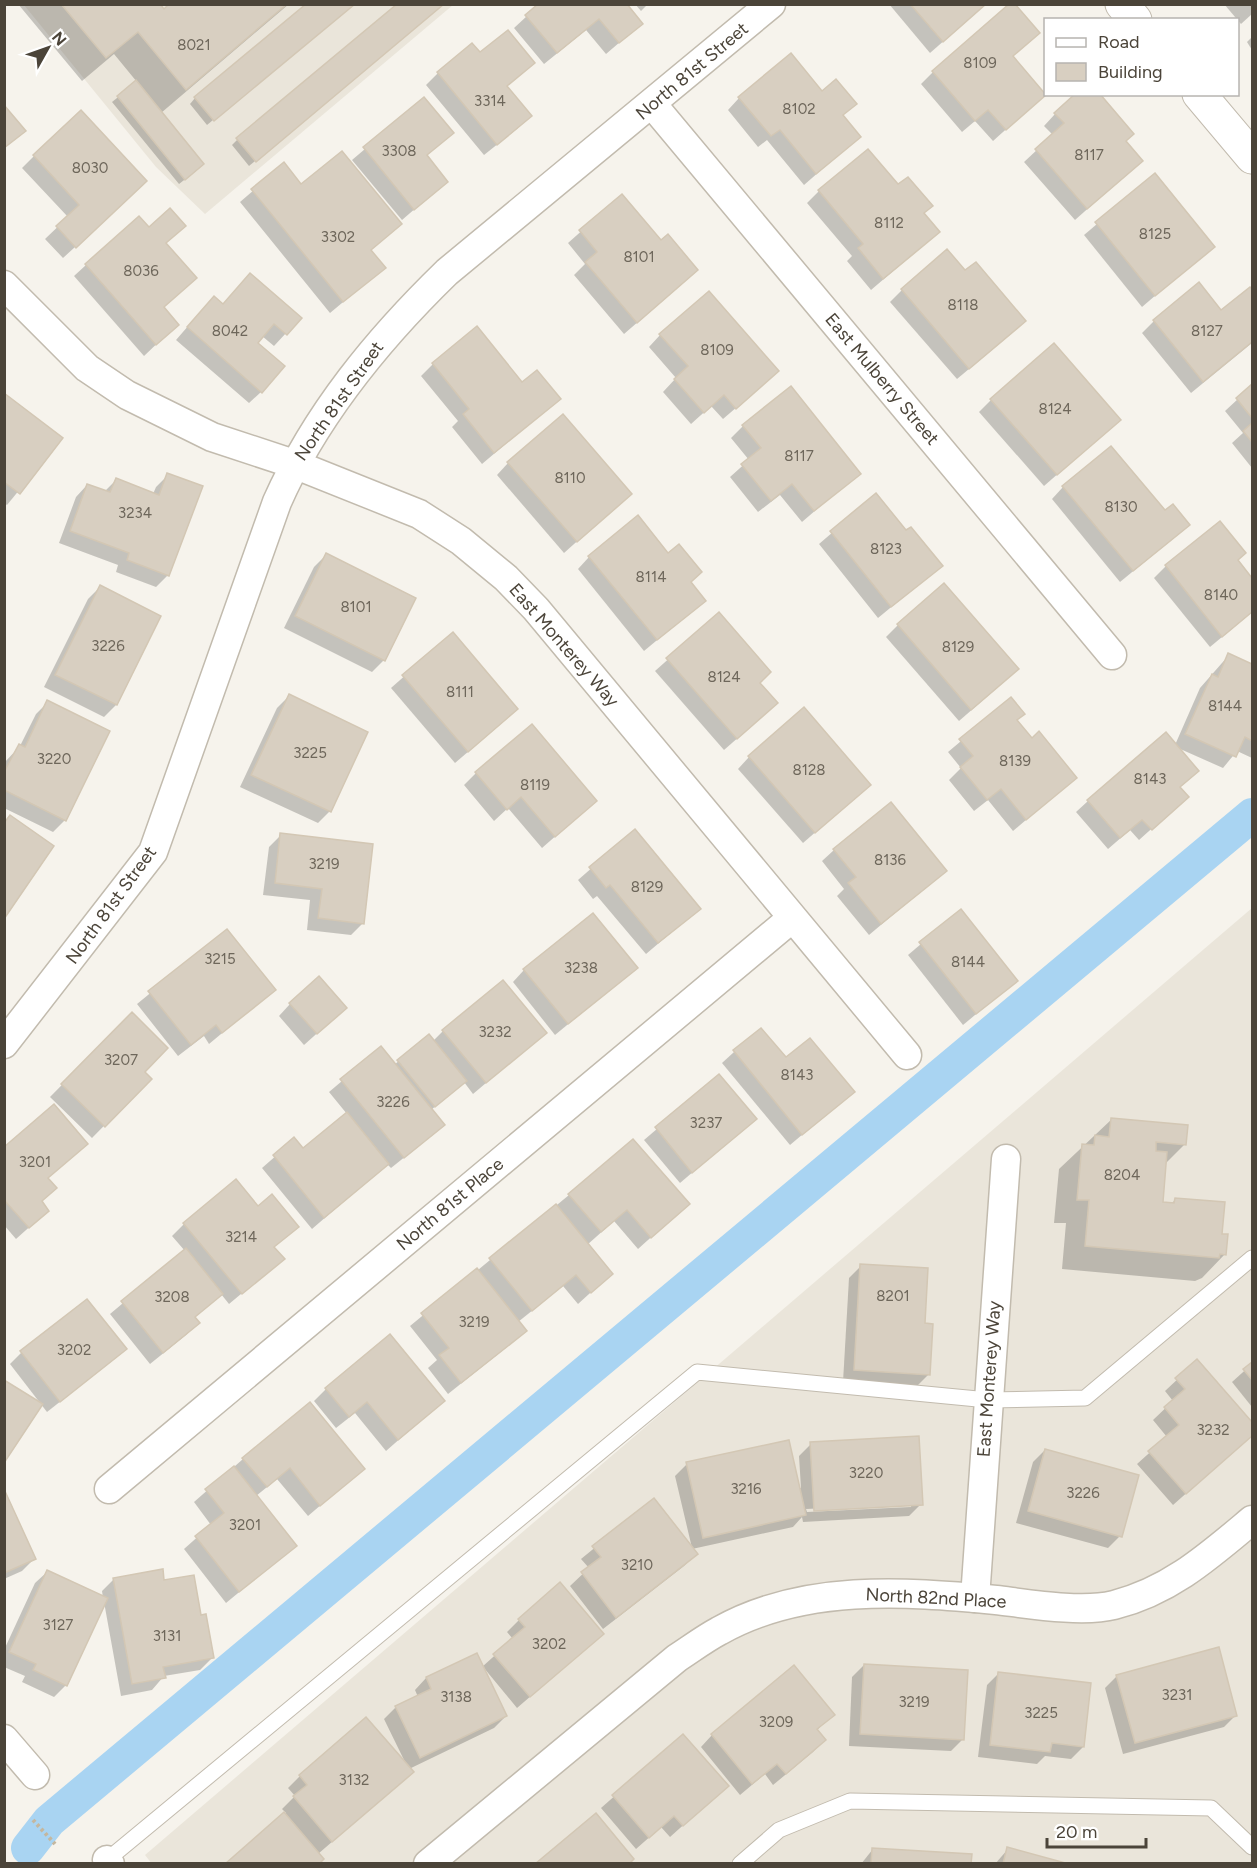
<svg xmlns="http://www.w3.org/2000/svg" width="1257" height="1868" font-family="Figtree,sans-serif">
  <rect width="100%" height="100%" fill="#f6f3ec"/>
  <g fill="#eae5da">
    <polygon points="24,5 453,5 205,214 156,167"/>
    <polygon points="1252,908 1252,1863 152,1864 145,1855"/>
  </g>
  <g fill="#0003" fill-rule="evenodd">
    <polygon points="18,4 158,4 163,11 172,4 289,4 161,113 197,170 179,184 112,102 137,82 114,54 82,81"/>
    <polygon points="353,4 207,125 190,104 195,98"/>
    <polygon points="443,4 249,166 232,145 237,140"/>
    <polygon points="540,4 641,24 606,54 586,30 544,64 514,28"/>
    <polygon points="635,4 648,4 641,11"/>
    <polygon points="889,4 986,4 930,53"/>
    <polygon points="1224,4 1252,4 1252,14 1241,24"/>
    <polygon points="1252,37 1252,50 1247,42"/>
    <polygon points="480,54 533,63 506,87 518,128 484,155 426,85 438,73"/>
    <polygon points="1011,57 1044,95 993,141 975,121 962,132 921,84 933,72"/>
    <polygon points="822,93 855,104 842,116 859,137 804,185 767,140 758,147 728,110 739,98"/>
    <polygon points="424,99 452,133 426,156 446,182 402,220 352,160"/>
    <polygon points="1055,114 1125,142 1129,172 1075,220 1024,162 1053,135 1044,126"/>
    <polygon points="34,156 134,193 63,258 45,239 68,217 22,168"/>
    <polygon points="284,164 301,186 400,224 370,251 384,268 330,313 240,202"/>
    <polygon points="1155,175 1213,246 1142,307 1084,235"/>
    <polygon points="898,186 923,214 926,243 871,290 847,261 852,256 807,203 819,191"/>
    <polygon points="621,196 684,282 624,334 574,275 585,264 568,243"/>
    <polygon points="165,244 163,308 165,336 144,356 74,276 86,265"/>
    <polygon points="1250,289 1252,292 1252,343 1191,393 1142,333 1154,321 1221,312"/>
    <polygon points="902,290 1012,333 957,379 890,302"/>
    <polygon points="222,305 300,318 274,346 262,336 256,343 261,392 249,403 176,340 202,310"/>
    <polygon points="660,335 765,383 723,419 711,406 691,424 663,392 676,378 649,347"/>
    <polygon points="433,364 522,384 559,399 482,464 452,427 458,421 421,376"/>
    <polygon points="1252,386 1252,468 1232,443 1243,433 1225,411"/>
    <polygon points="4,395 61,439 7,505 4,503"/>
    <polygon points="991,400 1107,431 1044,486 979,412"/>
    <polygon points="743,426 859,473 802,522 780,495 758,512 730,477 749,460 731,438"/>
    <polygon points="508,463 630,494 564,553 497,475"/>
    <polygon points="168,475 168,575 156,587 116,572 118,565 59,543 76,497 87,485 104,492 116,480 153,494 156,487"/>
    <polygon points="1063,487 1176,536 1120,582 1052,499"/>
    <polygon points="876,495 906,533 941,566 878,618 819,544"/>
    <polygon points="326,555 384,660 372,672 284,628 314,567"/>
    <polygon points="668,555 704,601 644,651 578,569 589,557"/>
    <polygon points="1236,560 1252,581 1252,612 1210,647 1154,578 1166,566"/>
    <polygon points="100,587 159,617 116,705 104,717 44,687 88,599"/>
    <polygon points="719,614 758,683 764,715 724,750 655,671"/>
    <polygon points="898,625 1005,681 959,721 886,637"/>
    <polygon points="452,634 504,721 455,763 391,688"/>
    <polygon points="1229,655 1252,666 1252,758 1237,751 1223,768 1178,748 1185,782 1179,788 1187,797 1139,840 1130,830 1108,849 1076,812 1088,801 1175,745 1200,688"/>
    <polygon points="289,696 366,733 330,811 318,823 240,787 277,708"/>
    <polygon points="1011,699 1016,720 1032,740 1075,778 1013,831 988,800 974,811 949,780 961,768 948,752"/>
    <polygon points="48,702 65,820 53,832 4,808 4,763 20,746 36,714"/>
    <polygon points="749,757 857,796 803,843 738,769"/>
    <polygon points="476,773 583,812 542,848 508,808 494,821 464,785"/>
    <polygon points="634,831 699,909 646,954 597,896 593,899 578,880"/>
    <polygon points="281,835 363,923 351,935 307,930 310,900 263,895 269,847"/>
    <polygon points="834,850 945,871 869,935 837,896 844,889 822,861"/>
    <polygon points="960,911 1016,981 963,1025 908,955"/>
    <polygon points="226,931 274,990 209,1044 204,1036 178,1056 137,1004"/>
    <polygon points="636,968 555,1035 513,982 524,970"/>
    <polygon points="290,1004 333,1019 304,1045 279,1016"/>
    <polygon points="132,1014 143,1072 150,1079 92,1138 50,1097"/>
    <polygon points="443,1031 545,1033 473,1094 464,1082 431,1110 431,1136 391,1168 387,1164 312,1229 262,1168 294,1140 303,1150 347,1114 329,1092 381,1048 394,1065 429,1036 433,1041"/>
    <polygon points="734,1052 786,1059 853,1092 790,1145 722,1063"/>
    <polygon points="719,1076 755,1119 680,1183 644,1140"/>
    <polygon points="1112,1119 1185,1144 1165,1164 1161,1203 1171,1204 1175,1200 1220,1235 1225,1254 1202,1278 1195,1281 1062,1269 1066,1223 1054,1223 1059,1169"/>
    <polygon points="4,1149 47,1179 35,1222 16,1239 4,1225"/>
    <polygon points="569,1195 688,1204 638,1249 614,1221 587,1245 611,1274 578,1304 563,1286 518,1322 525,1331 513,1342 448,1394 428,1368 437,1360 410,1326"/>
    <polygon points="258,1208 297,1226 273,1248 283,1259 229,1304 221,1294 194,1318 198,1323 186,1335 150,1364 110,1314 185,1251 172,1236 184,1224"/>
    <polygon points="861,1266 924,1325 928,1375 916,1387 843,1382 849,1278"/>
    <polygon points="21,1353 113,1360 47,1412 10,1364"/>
    <polygon points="1197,1361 1252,1424 1252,1435 1173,1505 1137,1464 1167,1437 1153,1420 1173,1401 1165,1391"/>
    <polygon points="1252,1364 1252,1407 1232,1382"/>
    <polygon points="326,1389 443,1401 386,1451 355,1413 336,1428 314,1401"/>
    <path d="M 811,1444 L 921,1504 L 909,1516 L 803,1522 L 802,1517 L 793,1527 L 692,1549 L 696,1554 L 684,1566 L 603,1629 L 570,1586 L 589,1568 L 581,1559 L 653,1500 L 692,1548 L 675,1476 L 687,1464 L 801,1488 L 799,1456 ZM 911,1504 L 911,1507 L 807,1512 L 806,1509 Z"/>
    <polygon points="1045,1450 1120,1536 1108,1548 1016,1523 1033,1462"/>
    <polygon points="243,1459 363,1469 308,1516 277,1479 256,1496 295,1546 226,1603 184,1549 211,1525 194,1502"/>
    <polygon points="4,1493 34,1559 22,1571 4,1579"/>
    <polygon points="47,1572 103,1598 102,1591 114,1579 163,1582 199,1616 212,1658 200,1670 164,1676 152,1690 121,1696 104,1602 66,1685 54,1697 22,1682 25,1676 4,1667 4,1650 35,1583"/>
    <polygon points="519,1620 590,1645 517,1708 484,1668 506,1716 494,1728 409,1769 400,1783 318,1854 227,1864 286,1813 282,1809 295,1796 288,1788 300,1776 405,1762 384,1719 396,1707 418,1697 415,1690 426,1678 482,1667 513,1639 507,1632"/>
    <polygon points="864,1665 963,1739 951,1751 849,1746 852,1677"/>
    <polygon points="999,1673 1083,1747 1071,1759 1045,1756 1037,1764 978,1757 987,1685"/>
    <polygon points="1117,1676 1236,1715 1224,1727 1123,1754 1105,1688"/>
    <polygon points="833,1715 816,1731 824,1740 813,1752 773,1785 765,1774 740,1795 701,1747 712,1735"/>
    <polygon points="683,1736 727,1786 670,1837 661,1827 636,1849 601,1808"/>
    <polygon points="873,1849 970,1864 861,1864"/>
    <polygon points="1008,1849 1063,1864 995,1864"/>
  </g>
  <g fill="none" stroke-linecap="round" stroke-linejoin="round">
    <polyline stroke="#a9d4f2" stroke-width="34" points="28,1848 49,1821 1252,815"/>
  </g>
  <g fill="#d8cfc1" stroke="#d3c7b4" stroke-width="1.5">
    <polygon points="61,4 160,4 164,9 169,4 287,4 186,90 138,32 106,58"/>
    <polygon points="306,4 355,4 214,121 194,97"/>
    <polygon points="397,4 444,4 256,162 236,138"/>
    <polygon points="538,4 627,4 643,24 619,43 599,19 557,53 525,15"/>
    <polygon points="910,4 986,4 943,42"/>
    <polygon points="1009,4 1015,4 1040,33 1013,56 1046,95 1006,130 988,110 975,121 932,71"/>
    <polygon points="508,30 535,63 507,86 532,116 497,145 437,72 472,43 480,52"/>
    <polygon points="791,53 822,91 836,79 857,104 843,115 861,137 816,174 780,130 771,136 738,97"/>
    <polygon points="136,80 204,164 185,180 117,96"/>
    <polygon points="1075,94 1100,94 1134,134 1126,141 1143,161 1087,209 1035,149 1064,123 1054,113"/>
    <polygon points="424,97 454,133 427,155 448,182 414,210 363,147"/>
    <polygon points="4,105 26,131 4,148"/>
    <polygon points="81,110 147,181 76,248 56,226 79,205 33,155"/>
    <polygon points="868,149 898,184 908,177 933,206 924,213 940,232 883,279 858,248 863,244 818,190"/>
    <polygon points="342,151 402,224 371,250 386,268 343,302 251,189 284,162 301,184"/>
    <polygon points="1155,173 1215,247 1155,296 1095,222"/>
    <polygon points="622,194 661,240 668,234 698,270 637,323 585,262 597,252 579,230"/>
    <polygon points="170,208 186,226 166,243 197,278 164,307 179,325 156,345 85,264 139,216 149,227"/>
    <polygon points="947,249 965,270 976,262 1026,321 969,369 901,289"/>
    <polygon points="250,273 302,318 287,335 274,324 258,343 285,366 262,393 187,327 214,296 223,304"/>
    <polygon points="1199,282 1221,310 1250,287 1252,289 1252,342 1203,382 1153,320"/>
    <polygon points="709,291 779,371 736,409 724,395 704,413 674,379 688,366 659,334"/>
    <polygon points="477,326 522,382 537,370 561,399 494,453 463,414 469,409 432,363"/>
    <polygon points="1054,343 1121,420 1057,475 990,399"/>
    <polygon points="1252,384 1252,418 1236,398"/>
    <polygon points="791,386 861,474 814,511 792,484 771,501 741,464 761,448 742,425"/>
    <polygon points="4,393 63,438 20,494 4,482"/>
    <polygon points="563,414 632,494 577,542 507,462"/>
    <polygon points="1252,423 1252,442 1243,431"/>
    <polygon points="1111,446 1165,510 1173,504 1190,525 1133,571 1062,486"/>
    <polygon points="167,473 203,486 169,576 127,560 129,553 70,531 87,484 110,492 116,478 159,495"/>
    <polygon points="876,493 906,530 911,527 943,566 891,607 830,531"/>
    <polygon points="638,515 668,553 679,544 702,572 691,582 706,601 657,640 588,556"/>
    <polygon points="1220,521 1246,553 1238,560 1252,578 1252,612 1222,637 1165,565"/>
    <polygon points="326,553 416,598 385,661 295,616"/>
    <polygon points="944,583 1019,669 971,710 897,624"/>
    <polygon points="100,585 161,616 117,705 55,675"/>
    <polygon points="719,612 771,672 760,683 778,703 737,739 666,658"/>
    <polygon points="453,632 518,709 468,752 402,675"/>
    <polygon points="1228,653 1252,664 1252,741 1245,737 1236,757 1185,734 1212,674 1218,677"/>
    <polygon points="289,694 368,732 331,812 251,775"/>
    <polygon points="1011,697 1025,714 1017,720 1032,738 1039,731 1077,778 1026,820 1001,789 987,800 960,767 973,756 959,739"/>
    <polygon points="47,700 110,731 66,821 4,790 4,772 19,744 25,747"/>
    <polygon points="804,707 871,785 815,833 748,756"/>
    <polygon points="532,724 597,801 555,837 521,797 507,810 475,772"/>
    <polygon points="1166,732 1199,771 1180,787 1189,797 1152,830 1142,820 1120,838 1087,800"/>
    <polygon points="891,802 947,871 881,924 848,883 856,877 833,849"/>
    <polygon points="10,815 54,846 4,919 4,823"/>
    <polygon points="635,829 701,909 658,943 610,885 606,888 589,867"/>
    <polygon points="280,833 373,844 364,924 318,918 322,889 275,883"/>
    <polygon points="961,909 1018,981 976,1014 919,942"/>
    <polygon points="593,913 638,968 568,1024 523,969"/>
    <polygon points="227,929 276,990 222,1033 216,1025 191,1045 148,991"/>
    <polygon points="319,976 347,1008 317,1034 289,1003"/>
    <polygon points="503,980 547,1033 486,1083 442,1030"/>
    <polygon points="132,1012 168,1048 145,1072 152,1079 105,1127 61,1084"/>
    <polygon points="761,1028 786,1057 810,1038 855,1092 802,1135 733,1050"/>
    <polygon points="429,1034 467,1081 435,1107 397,1060"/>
    <polygon points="381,1046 445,1125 404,1158 340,1079"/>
    <polygon points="719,1074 757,1119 692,1173 655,1127"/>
    <polygon points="54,1104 88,1144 48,1178 57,1188 42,1201 49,1211 29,1228 4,1200 4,1147"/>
    <polygon points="347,1112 389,1164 324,1218 273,1155 294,1137 303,1148"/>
    <polygon points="1111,1118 1188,1125 1186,1145 1156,1142 1156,1151 1167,1152 1163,1202 1174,1203 1175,1198 1225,1202 1222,1234 1228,1234 1226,1255 1220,1254 1219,1258 1085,1246 1089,1200 1077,1200 1082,1144 1094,1145 1095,1135 1109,1137"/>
    <polygon points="633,1139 690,1204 651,1238 627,1210 601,1232 568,1194"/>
    <polygon points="236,1179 258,1206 272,1194 299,1227 274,1247 285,1259 242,1294 183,1223"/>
    <polygon points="556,1204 613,1274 591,1293 576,1275 532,1311 489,1258"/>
    <polygon points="186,1248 223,1294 195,1317 200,1323 163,1353 121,1301"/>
    <polygon points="860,1264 928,1268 925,1323 933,1324 930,1375 854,1370"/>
    <polygon points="477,1268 527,1331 461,1383 439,1355 449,1348 421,1313"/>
    <polygon points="87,1299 127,1349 60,1402 20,1351"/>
    <polygon points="390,1334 445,1401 398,1440 367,1402 349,1417 325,1388"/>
    <polygon points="1197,1359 1252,1422 1252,1436 1186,1494 1148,1451 1179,1425 1164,1407 1185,1389 1175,1378"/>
    <polygon points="1252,1362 1252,1380 1243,1369"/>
    <polygon points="4,1380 43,1404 4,1463"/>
    <polygon points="310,1402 365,1469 320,1506 290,1468 267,1487 242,1458"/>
    <polygon points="919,1436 923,1505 814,1511 810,1442"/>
    <polygon points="789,1440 806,1515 703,1538 686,1462"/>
    <polygon points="1045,1449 1139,1475 1122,1537 1028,1511"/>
    <polygon points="234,1466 297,1546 239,1592 195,1536 224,1513 205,1489"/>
    <polygon points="4,1489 36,1559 4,1573"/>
    <polygon points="654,1498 698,1554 616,1618 581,1572 601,1557 592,1546"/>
    <polygon points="163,1569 164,1580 194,1575 201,1615 206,1614 214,1658 163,1667 166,1678 132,1684 113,1578"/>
    <polygon points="47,1570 108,1598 67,1686 33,1670 36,1664 9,1652"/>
    <polygon points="560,1582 604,1634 530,1697 493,1654 525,1627 518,1619"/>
    <polygon points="1219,1647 1237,1716 1135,1743 1116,1675"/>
    <polygon points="477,1653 507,1716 420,1758 395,1706 431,1689 426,1677"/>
    <polygon points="864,1664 968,1670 964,1740 860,1734"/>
    <polygon points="794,1665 835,1715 817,1729 826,1740 786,1774 777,1764 752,1784 711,1734"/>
    <polygon points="998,1672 1091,1683 1084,1747 1052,1743 1050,1752 990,1745"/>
    <polygon points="366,1717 414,1772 332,1842 293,1796 307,1785 299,1775"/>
    <polygon points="683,1734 729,1786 683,1826 674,1816 649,1838 612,1795"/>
    <polygon points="284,1812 324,1859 319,1864 225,1864"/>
    <polygon points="596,1813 634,1859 629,1864 535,1864"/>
    <polygon points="1007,1847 1069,1864 1003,1864"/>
    <polygon points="872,1848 972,1854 971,1864 871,1864"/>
  </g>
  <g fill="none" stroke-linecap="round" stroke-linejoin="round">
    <defs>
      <g id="service">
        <polyline points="107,1860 697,1372 988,1400 1085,1398 1252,1258"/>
        <polyline points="740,1864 779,1830 850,1801 1211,1808 1252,1847"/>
      </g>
      <g id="minor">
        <polyline points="652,104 1112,655"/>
        <polyline points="4,285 87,368 127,395 212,437 294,464 419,514 461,541 506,578 536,609 907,1055"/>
        <path d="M 4,1044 L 153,852 L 277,502 C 316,414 378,339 447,272 L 771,4"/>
        <polyline points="109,1489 791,919"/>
        <polyline points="975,1598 1006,1159"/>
        <polyline points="4,1739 35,1775"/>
        <polyline points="107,1860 110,1864"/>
        <path d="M 428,1864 L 677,1658 C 691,1649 704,1639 719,1631 C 802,1584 904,1591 996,1600 C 1029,1604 1082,1613 1114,1605 C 1170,1591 1209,1556 1252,1520"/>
      </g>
      <g id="tertiary">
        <polyline points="1122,4 1135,20"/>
        <polyline points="1199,94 1252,157"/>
      </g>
    </defs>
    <use href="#service" stroke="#c2bbae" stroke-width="17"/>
    <use href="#minor" stroke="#c2bbae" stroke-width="31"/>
    <use href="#tertiary" stroke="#c2bbae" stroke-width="35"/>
    <polyline stroke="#c4b79f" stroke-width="4" stroke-dasharray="3 3" stroke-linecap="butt" points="33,1820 55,1844"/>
    <use href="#service" stroke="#fff" stroke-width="15"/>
    <use href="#minor" stroke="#fff" stroke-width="28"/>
    <use href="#tertiary" stroke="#fff" stroke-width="33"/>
  </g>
  <g text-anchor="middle" stroke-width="4.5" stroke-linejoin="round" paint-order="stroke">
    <g font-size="15" fill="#6e675b">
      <text x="194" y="50">8021</text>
      <text x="980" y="68">8109</text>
      <text x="490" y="106">3314</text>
      <text x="799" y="114">8102</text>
      <text x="399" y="156">3308</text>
      <text x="1089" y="160">8117</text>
      <text x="90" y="173">8030</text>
      <text x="889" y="228">8112</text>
      <text x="1155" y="239">8125</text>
      <text x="338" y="242">3302</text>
      <text x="639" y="262">8101</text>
      <text x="141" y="276">8036</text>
      <text x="963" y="310">8118</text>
      <text x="230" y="336">8042</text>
      <text x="1207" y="336">8127</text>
      <text x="717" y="355">8109</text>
      <text x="1055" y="414">8124</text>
      <text x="799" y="461">8117</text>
      <text x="570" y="483">8110</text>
      <text x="1121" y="512">8130</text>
      <text x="135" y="518">3234</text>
      <text x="886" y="554">8123</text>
      <text x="651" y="582">8114</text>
      <text x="1221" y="600">8140</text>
      <text x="356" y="612">8101</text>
      <text x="108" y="651">3226</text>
      <text x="958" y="652">8129</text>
      <text x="724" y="682">8124</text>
      <text x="460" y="697">8111</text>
      <text x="1225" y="711">8144</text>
      <text x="310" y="758">3225</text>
      <text x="54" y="764">3220</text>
      <text x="1015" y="766">8139</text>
      <text x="809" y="775">8128</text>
      <text x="1150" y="784">8143</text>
      <text x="535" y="790">8119</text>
      <text x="890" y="865">8136</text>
      <text x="324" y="869">3219</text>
      <text x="647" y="892">8129</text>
      <text x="220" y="964">3215</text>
      <text x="968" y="967">8144</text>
      <text x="581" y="973">3238</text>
      <text x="495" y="1037">3232</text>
      <text x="121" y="1065">3207</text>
      <text x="797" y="1080">8143</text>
      <text x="393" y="1107">3226</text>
      <text x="706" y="1128">3237</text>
      <text x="35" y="1167">3201</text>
      <text x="1122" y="1180">8204</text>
      <text x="241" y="1242">3214</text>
      <text x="893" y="1301">8201</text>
      <text x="172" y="1302">3208</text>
      <text x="474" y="1327">3219</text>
      <text x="74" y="1355">3202</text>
      <text x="1213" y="1435">3232</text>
      <text x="866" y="1478">3220</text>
      <text x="746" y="1494">3216</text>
      <text x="1083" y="1498">3226</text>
      <text x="245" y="1530">3201</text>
      <text x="637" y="1570">3210</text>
      <text x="58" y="1630">3127</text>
      <text x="167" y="1641">3131</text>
      <text x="549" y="1649">3202</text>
      <text x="1177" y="1700">3231</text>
      <text x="456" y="1702">3138</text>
      <text x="914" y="1707">3219</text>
      <text x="1041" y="1718">3225</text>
      <text x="776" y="1727">3209</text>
      <text x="354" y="1785">3132</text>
    </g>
    <g font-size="18" fill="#4b4439" stroke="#fff">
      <text transform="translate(692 71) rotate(-40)" y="6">North 81st Street</text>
      <text transform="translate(882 379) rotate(50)" y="6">East Mulberry Street</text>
      <text transform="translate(339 401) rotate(-55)" y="6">North 81st Street</text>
      <text transform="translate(564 645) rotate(49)" y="6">East Monterey Way</text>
      <text transform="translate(111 905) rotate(-54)" y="6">North 81st Street</text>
      <text transform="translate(450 1204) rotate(-40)" y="6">North 81st Place</text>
      <text transform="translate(989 1379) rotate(-86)" y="6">East Monterey Way</text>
      <text transform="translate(936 1598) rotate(3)" y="6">North 82nd Place</text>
    </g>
  </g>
  <rect width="1257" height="1868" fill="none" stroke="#4b4439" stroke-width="12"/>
  <rect x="1044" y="18" width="195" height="78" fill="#ffffff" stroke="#b7b4b0" stroke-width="1.5"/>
  <rect x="1056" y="38" width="30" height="9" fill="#ffffff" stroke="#b7b4b0" stroke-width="1.5"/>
  <text x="1098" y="48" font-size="18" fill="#4b4439">Road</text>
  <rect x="1056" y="63" width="30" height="18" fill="#d8cfc1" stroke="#b7b4b0" stroke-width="1.5"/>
  <text x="1098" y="78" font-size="18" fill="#4b4439">Building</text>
  <g transform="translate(48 48) rotate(50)" stroke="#ffffff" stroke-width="4.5" paint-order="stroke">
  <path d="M0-4.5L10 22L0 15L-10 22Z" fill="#4b4439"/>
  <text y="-9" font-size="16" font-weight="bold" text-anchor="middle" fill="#4b4439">N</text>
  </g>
  <path d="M1047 1838v9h99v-9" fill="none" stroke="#4b4439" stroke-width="3"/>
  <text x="1056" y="1838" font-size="18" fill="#4b4439" stroke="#ffffff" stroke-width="4.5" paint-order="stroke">20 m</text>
</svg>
